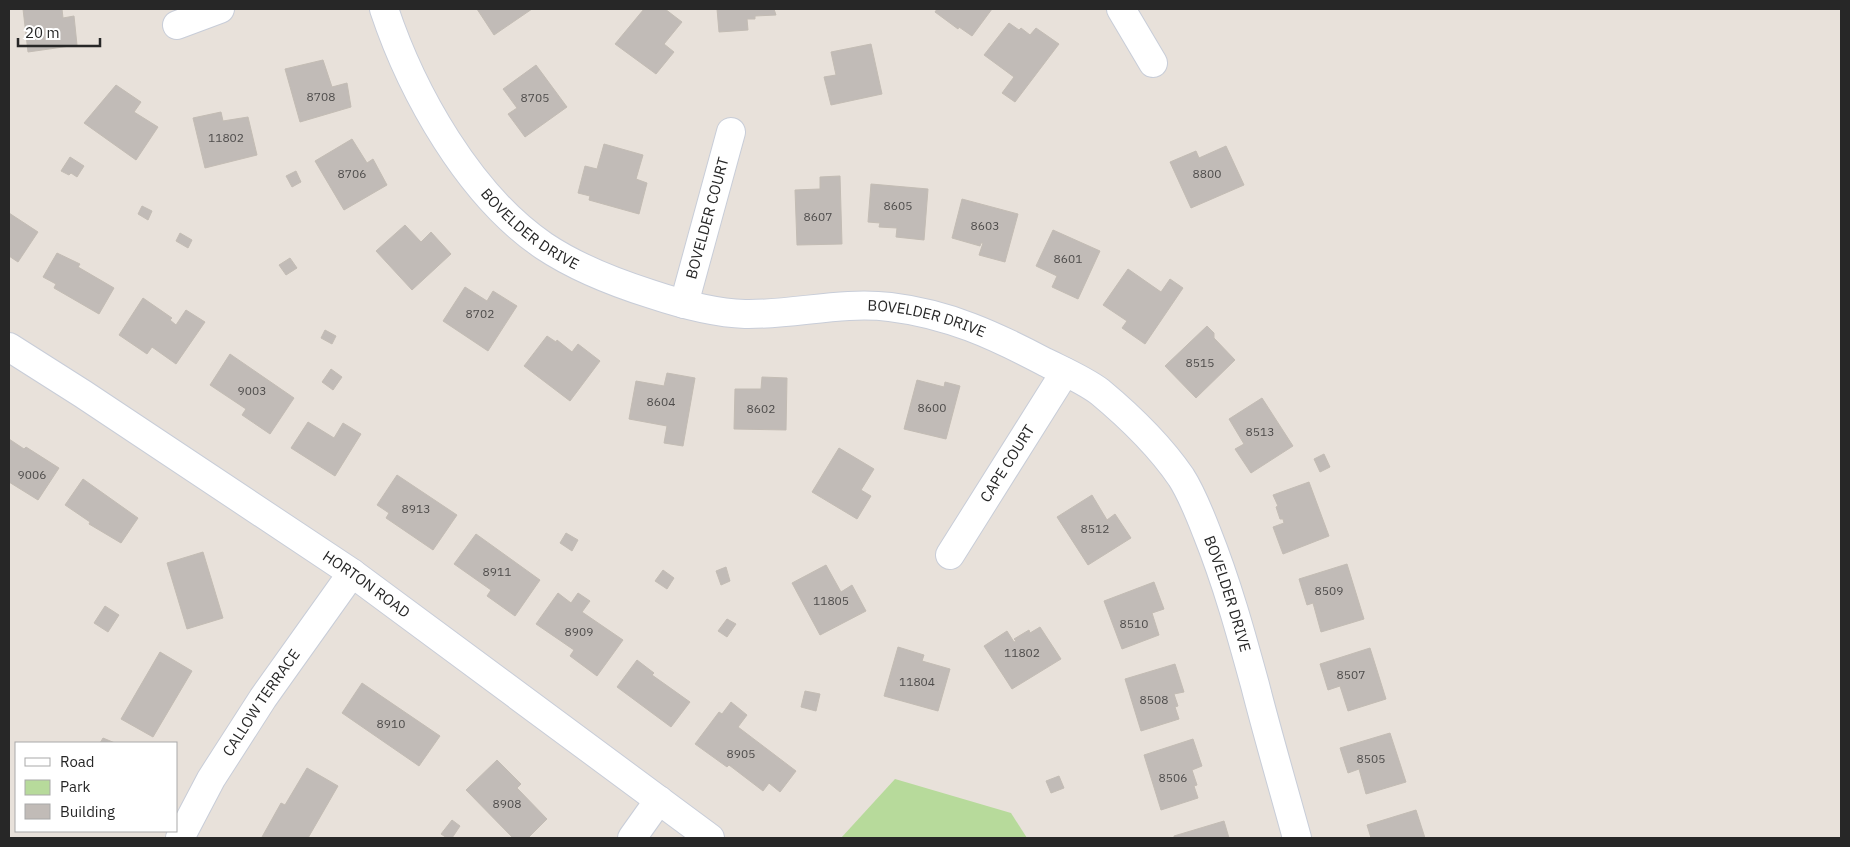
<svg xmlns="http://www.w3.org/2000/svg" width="1850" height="847" font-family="'IBM Plex Sans',sans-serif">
  <rect width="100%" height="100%" fill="#e8e1da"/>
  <polygon fill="#b7da9b" points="895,779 1011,813 1027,838 841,838"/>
  <g fill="#c1bbb7" stroke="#c3bcb4">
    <polygon points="23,9 62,9 63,18 74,16 77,45 28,52"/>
    <polygon points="477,9 532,9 494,35"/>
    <polygon points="644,9 665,9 682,22 664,44 674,52 656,74 615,44"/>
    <polygon points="717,9 774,9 776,15 755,16 755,19 747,19 748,30 719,32"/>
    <polygon points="937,9 992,9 972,36 959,27 958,29 935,12"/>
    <polygon points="1009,23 1019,30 1021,28 1030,35 1036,28 1059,44 1015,102 1002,93 1014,77 984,55"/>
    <polygon points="871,44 882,94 831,105 824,77 836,75 831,52"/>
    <polygon points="323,60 332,87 347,83 351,107 300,122 285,69"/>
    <polygon points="536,65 567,107 525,137 508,114 517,108 503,89"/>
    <polygon points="116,85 141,102 134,112 158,127 136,160 84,123"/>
    <polygon points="221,112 223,121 248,117 257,155 205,168 193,118"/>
    <polygon points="352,139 367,163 373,159 387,185 344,210 315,161"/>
    <polygon points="604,144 643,155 636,179 647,183 639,214 589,200 590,196 578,193 585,166 597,169"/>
    <polygon points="1226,146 1244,185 1191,208 1170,162 1196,151 1199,158"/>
    <polygon points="70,157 84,166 77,177 71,173 69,175 61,171"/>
    <polygon points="296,171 301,182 292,187 286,176"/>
    <polygon points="840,176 842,244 797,245 795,190 820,189 820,177"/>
    <polygon points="871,184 928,189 924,240 896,237 897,228 879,227 880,223 868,222"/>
    <polygon points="962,199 1018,214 1005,262 979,255 983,243 981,243 980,246 952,238"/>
    <polygon points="142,206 152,211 148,220 138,214"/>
    <polygon points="9,213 38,232 18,262 9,256"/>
    <polygon points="405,225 421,242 431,232 451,254 412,290 376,251"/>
    <polygon points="1053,230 1100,251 1078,299 1052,287 1057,276 1036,266"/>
    <polygon points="180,233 192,240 188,248 176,241"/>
    <polygon points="57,253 80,264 78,267 114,288 99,314 54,288 56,284 43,277"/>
    <polygon points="290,258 297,268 286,275 279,265"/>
    <polygon points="1128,269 1161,292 1170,279 1183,288 1145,344 1122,328 1127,321 1103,305"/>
    <polygon points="465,287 487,301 493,291 517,306 488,351 443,321"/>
    <polygon points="143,298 172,318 170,320 176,325 186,310 205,322 176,364 152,347 147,354 119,335"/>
    <polygon points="1207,326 1214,333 1214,338 1235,360 1196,398 1165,366"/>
    <polygon points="325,330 336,336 332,344 321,338"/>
    <polygon points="547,336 556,342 557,340 572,352 578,344 600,361 570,401 524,366"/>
    <polygon points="230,354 294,398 270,434 242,415 246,409 210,385"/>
    <polygon points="331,369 342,377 333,390 322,382"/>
    <polygon points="667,373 695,378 683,446 664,443 667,426 629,419 636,381 664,386"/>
    <polygon points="762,377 787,378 786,430 734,429 735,389 761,389"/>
    <polygon points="917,380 944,387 945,382 960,386 946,439 904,429"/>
    <polygon points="1262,398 1293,446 1251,473 1235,449 1244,444 1229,419"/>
    <polygon points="308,422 334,438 343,423 361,434 335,476 291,448"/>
    <polygon points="9,439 24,449 26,447 59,468 38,500 9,482"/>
    <polygon points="839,448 874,469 861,490 871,496 857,519 812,492"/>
    <polygon points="1324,454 1330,467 1320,472 1314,459"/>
    <polygon points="397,475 457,515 433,550 386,518 389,513 377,505"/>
    <polygon points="83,479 138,518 121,543 89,524 90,522 65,505"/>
    <polygon points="1309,482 1329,536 1283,554 1273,527 1284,523 1283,519 1280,519 1276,507 1278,506 1273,495"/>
    <polygon points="1092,495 1107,520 1115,514 1131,538 1088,565 1057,517"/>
    <polygon points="566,533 578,540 572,551 560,543"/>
    <polygon points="476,534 540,580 515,616 487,596 491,590 454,564"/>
    <polygon points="203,552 223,618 187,629 167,563"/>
    <polygon points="1347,564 1364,619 1321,632 1313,603 1307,605 1299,579"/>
    <polygon points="826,565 841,592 852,585 866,611 820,635 792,583"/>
    <polygon points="726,567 730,581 721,585 716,571"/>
    <polygon points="663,570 674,578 667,589 655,581"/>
    <polygon points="1154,582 1164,609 1152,613 1159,635 1122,649 1104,601"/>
    <polygon points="558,593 571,603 578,593 590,601 582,612 623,640 597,676 570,656 574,650 536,624"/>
    <polygon points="105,606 119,615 108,632 94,623"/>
    <polygon points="727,619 736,624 727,637 718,631"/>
    <polygon points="1040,627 1061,659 1012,689 984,646 1007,631 1014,642 1016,641 1014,639 1029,630 1030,633"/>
    <polygon points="898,647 924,655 922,661 950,669 938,711 884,696"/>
    <polygon points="1370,648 1386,699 1348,711 1340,686 1328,690 1320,664"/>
    <polygon points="160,652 192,671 153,737 121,719"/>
    <polygon points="637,660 654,673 652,675 690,702 671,727 617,687"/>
    <polygon points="1175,664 1184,692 1174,694 1178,706 1175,707 1179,719 1141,731 1125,679"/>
    <polygon points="362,683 440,736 419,766 342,713"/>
    <polygon points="805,691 820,694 816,711 801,707"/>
    <polygon points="731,702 747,715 738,727 796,771 780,792 769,783 763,791 729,765 727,767 695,744 719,712 722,714"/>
    <polygon points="1390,733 1406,782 1366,794 1359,769 1348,773 1340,748"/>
    <polygon points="103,738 115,743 100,743"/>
    <polygon points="1193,739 1202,766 1192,770 1197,785 1194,786 1198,798 1161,810 1144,755"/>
    <polygon points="497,760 521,784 517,788 547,819 528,838 513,838 466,790"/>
    <polygon points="307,768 338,786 308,838 262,837 281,803 285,805"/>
    <polygon points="1059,776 1064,788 1051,793 1046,781"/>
    <polygon points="1416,810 1425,838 1371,838 1367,825"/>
    <polygon points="452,820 460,826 452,838 447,838 441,834"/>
    <polygon points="1224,821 1229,838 1174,838 1174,836"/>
  </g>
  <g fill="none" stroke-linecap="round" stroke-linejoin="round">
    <defs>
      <g id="street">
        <path id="s1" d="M 384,9 C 412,93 469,195 544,246 C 577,268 613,282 651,294 C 681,304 713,313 745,314 C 793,315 842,301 890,307 C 948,314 994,335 1045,362 C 1063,371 1084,380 1100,392 C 1130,417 1159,445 1181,477 C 1192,494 1200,515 1207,533 C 1227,583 1241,634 1255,685 C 1268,736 1283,787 1297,838"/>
        <polyline points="1121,9 1153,63"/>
        <polyline points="177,25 220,9"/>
        <path id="s2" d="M 684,304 L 731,132"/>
        <path id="s3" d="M 9,347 L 83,394 L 352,573 L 710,838"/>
        <path id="s4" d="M 950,555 L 1065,372"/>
        <path id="s5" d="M 180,838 L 211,779 L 263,698 L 352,573"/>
        <polyline points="632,838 659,800"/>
      </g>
    </defs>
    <use href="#street" stroke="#c8cdd8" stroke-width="30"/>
    <use href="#street" stroke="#fff" stroke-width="28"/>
  </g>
  <g text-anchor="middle" stroke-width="5" stroke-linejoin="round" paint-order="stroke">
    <g font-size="12" fill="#4e4c4b">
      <text x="321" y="101">8708</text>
      <text x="535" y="102">8705</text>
      <text x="226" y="142">11802</text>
      <text x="352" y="178">8706</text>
      <text x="1207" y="178">8800</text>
      <text x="898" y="210">8605</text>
      <text x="818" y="221">8607</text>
      <text x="985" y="230">8603</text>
      <text x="1068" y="263">8601</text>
      <text x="480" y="318">8702</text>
      <text x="1200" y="367">8515</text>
      <text x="252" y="395">9003</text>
      <text x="661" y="406">8604</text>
      <text x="932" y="412">8600</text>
      <text x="761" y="413">8602</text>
      <text x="1260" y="436">8513</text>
      <text x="32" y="479">9006</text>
      <text x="416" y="513">8913</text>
      <text x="1095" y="533">8512</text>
      <text x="497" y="576">8911</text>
      <text x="1329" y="595">8509</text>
      <text x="831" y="605">11805</text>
      <text x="1134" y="628">8510</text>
      <text x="579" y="636">8909</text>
      <text x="1022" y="657">11802</text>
      <text x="1351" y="679">8507</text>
      <text x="917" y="686">11804</text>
      <text x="1154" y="704">8508</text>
      <text x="391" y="728">8910</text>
      <text x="741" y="758">8905</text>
      <text x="1371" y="763">8505</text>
      <text x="1173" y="782">8506</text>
      <text x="507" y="808">8908</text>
    </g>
    <g font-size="15" fill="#272727" stroke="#fff">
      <text dy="5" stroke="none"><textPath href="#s2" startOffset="89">BOVELDER COURT</textPath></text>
      <text dy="5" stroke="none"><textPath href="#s1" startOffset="269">BOVELDER DRIVE</textPath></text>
      <text dy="5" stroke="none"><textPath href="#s1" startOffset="688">BOVELDER DRIVE</textPath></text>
      <text dy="5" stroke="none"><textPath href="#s4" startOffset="108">CAPE COURT</textPath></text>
      <text dy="5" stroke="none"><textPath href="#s3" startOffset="429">HORTON ROAD</textPath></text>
      <text dy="5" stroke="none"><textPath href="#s1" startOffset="1122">BOVELDER DRIVE</textPath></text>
      <text dy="5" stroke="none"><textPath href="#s5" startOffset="158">CALLOW TERRACE</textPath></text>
    </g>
  </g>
  <rect width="1850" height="847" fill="none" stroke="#272727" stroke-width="20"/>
  <rect x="15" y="742" width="162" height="90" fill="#ffffff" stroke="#a9a9a9"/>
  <rect x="25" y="758" width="25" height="8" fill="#ffffff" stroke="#a9a9a9"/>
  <text x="60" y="767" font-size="15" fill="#272727">Road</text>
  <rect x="25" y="780" width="25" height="15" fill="#b7da9b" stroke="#a9a9a9"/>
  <text x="60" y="792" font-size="15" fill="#272727">Park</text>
  <rect x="25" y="804" width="25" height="15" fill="#c1bbb7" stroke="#a9a9a9"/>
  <text x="60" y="817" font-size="15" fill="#272727">Building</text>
  <path d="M18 38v8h82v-8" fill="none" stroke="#272727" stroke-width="2.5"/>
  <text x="25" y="38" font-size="15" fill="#272727" stroke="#ffffff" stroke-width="4" paint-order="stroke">20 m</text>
</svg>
